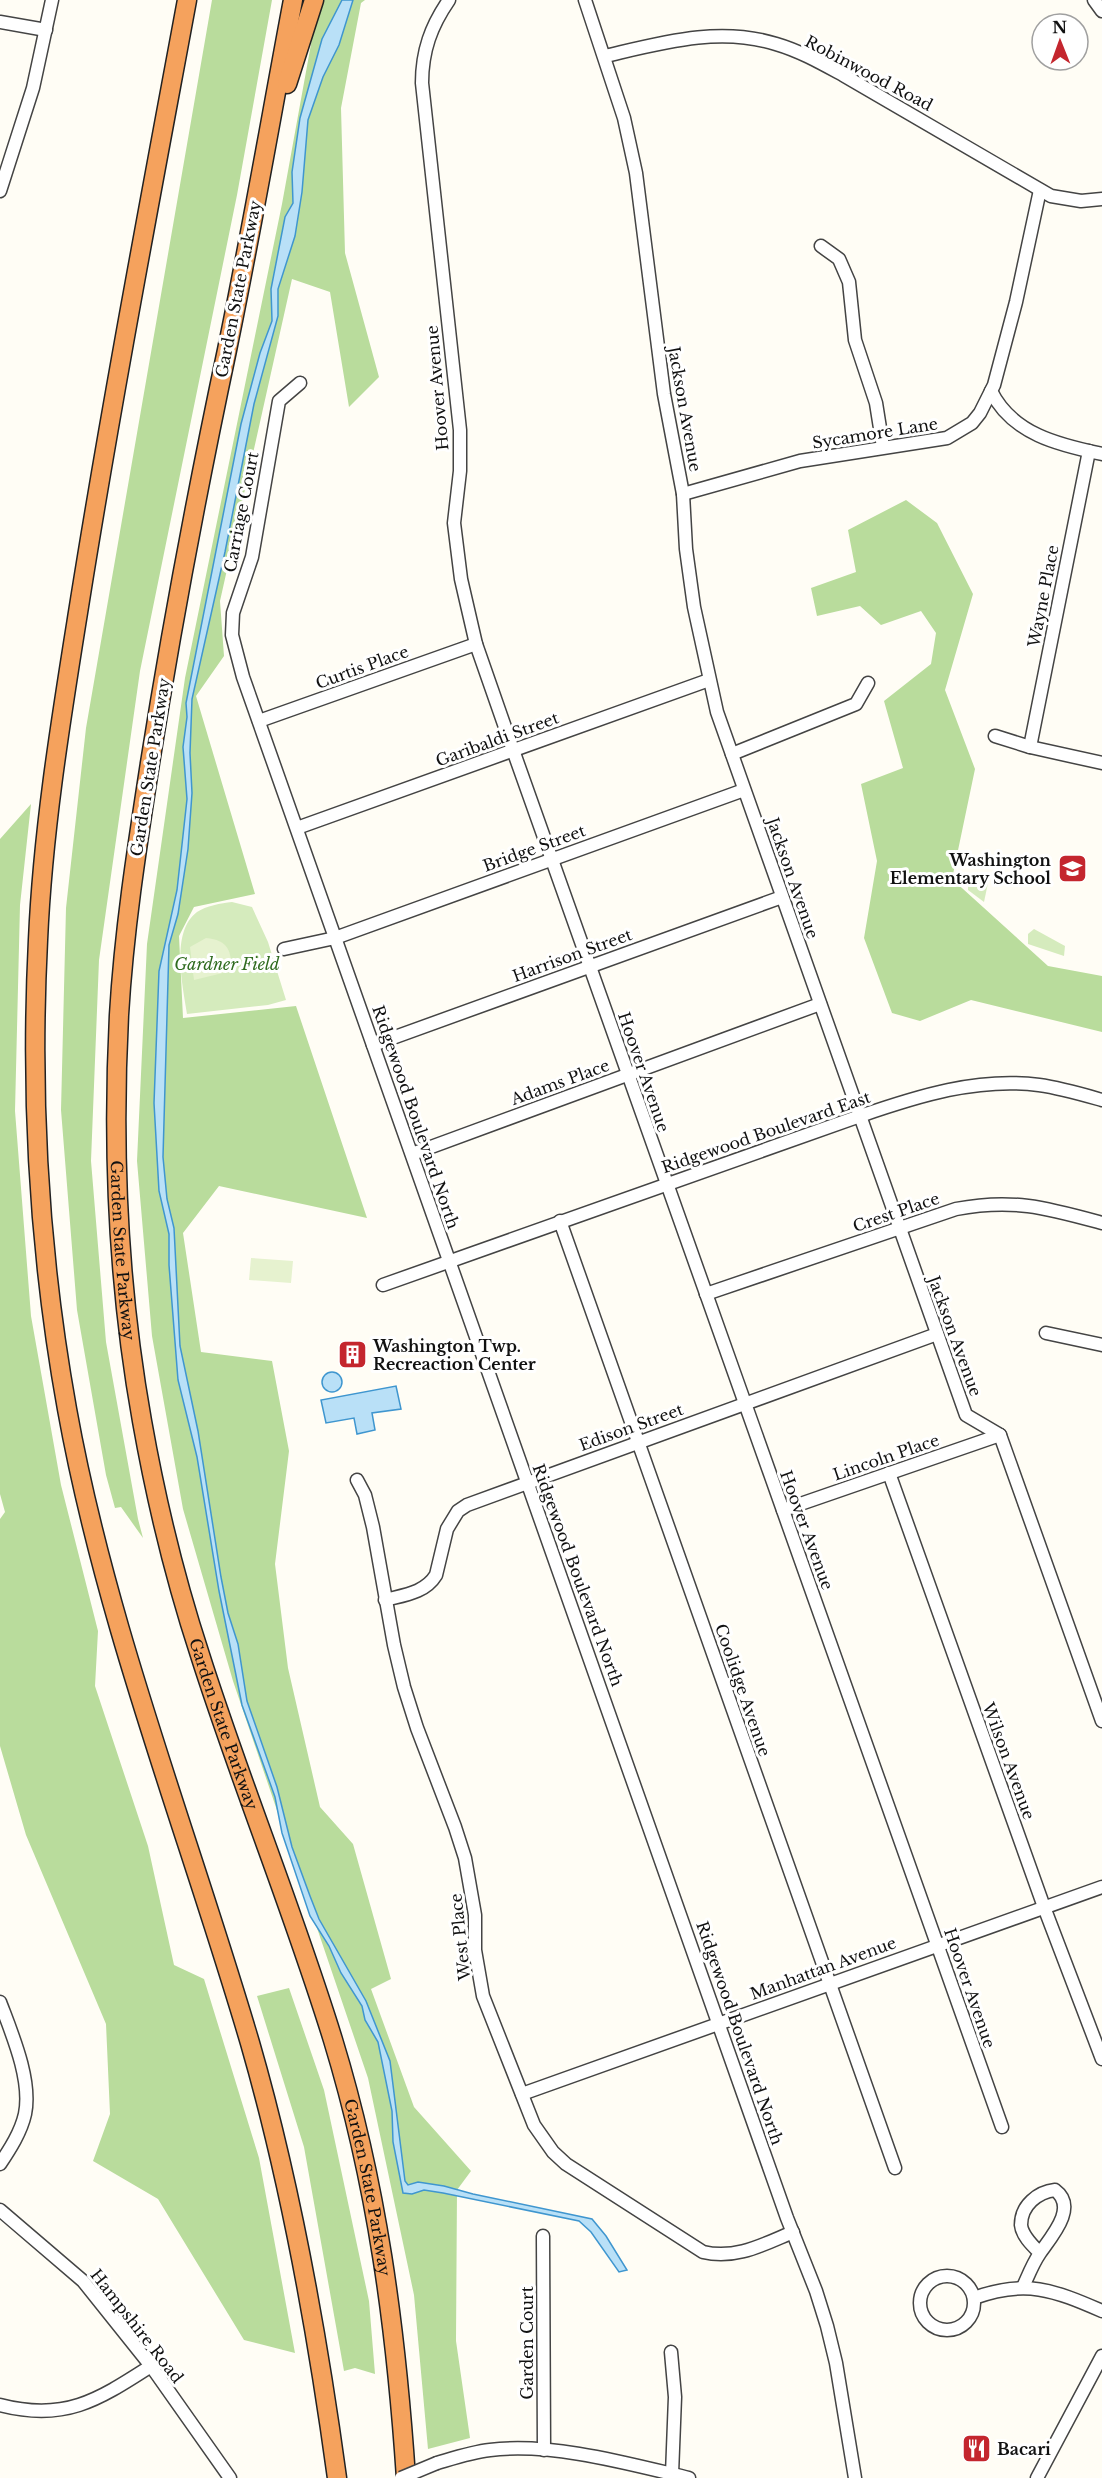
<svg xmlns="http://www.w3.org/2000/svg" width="1102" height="2478" font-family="'Libre Baskerville',serif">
  <rect width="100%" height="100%" fill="#fffdf5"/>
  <g fill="#d5ebbd">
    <polygon points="968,877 988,883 984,902 968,890"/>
    <path d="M 232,902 L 252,907 L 268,942 L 286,1000 L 268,1005 L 187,1014 C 183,987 170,932 197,912 C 206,906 221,903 232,902 Z"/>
    <polygon points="1034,929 1065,946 1064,956 1028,944 1028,934"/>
  </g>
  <g fill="#b9dc9c">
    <polygon points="212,0 272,0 237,195 140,671 99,960 91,1161 106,1342 138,1519 143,1538 121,1507 115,1508 106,1475 77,1310 61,1110 66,908 86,728"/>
    <polygon points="319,0 365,0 361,3 341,108 345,253 379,377 349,407 330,292 292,279 220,601 224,656 196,696 255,894 194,907 179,936 183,1018 296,1006 367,1218 219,1186 183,1233 201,1352 272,1361 289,1451 275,1564 288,1668 320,1807 353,1844 391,1979 371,1989 414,2107 471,2171 457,2190 456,2341 470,2438 428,2449 414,2295 368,2078 233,1681 183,1509 152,1336 137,1161 147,944 185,678 282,204"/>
    <polygon points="906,500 937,523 973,594 945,690 975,769 952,879 1048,966 1102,976 1102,1032 971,1000 920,1021 892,1013 864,938 877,861 861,784 903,768 884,701 931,664 936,633 921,611 881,625 860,606 817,616 811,588 856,572 848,530"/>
    <polygon points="31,804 20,905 15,1111 31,1316 61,1485 98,1631 95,1686 148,1846 174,1965 204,1979 259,2158 295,2353 244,2340 158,2199 93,2161 110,2114 106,2024 26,1835 0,1746 0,1519 5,1512 0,1494 0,839"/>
    <polygon points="289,1988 324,2090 369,2301 375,2374 355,2368 344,2371 304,2147 257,1996"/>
  </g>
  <g fill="#e6f2cf">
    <path d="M 206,938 C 228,940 232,951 231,971 L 194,980 L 190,947 Z"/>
    <polygon points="251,1258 293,1261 291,1283 249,1280"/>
  </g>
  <g fill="#b9e0f7" stroke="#3f96cf" stroke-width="1.5">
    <polygon points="342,0 353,0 339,45 323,77 308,120 302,192 295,236 278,289 278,316 254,404 225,552 192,699 190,753 192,793 188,849 178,914 169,945 163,1157 167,1199 174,1228 180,1346 198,1431 221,1577 228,1613 238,1644 247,1701 277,1787 292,1847 310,1896 319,1919 366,2001 390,2061 405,2181 408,2185 418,2182 444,2186 473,2194 592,2219 606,2236 627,2270 619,2272 591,2232 579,2221 443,2193 424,2190 412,2194 403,2193 393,2142 392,2111 378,2042 365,2020 362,2006 341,1973 329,1946 310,1916 282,1833 275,1797 242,1705 219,1591 197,1457 178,1380 169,1265 169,1234 159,1191 154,1103 159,971 177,890 187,799 183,747 187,717 186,703 241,424 260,353 272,321 271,289 285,217 293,203 292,172 300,118 322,39"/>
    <circle cx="332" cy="1382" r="10"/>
    <polygon points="396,1386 401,1409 372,1413 375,1430 357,1434 354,1418 326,1423 321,1400"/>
  </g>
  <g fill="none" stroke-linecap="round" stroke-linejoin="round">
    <defs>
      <g id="minor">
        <path d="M 449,0 C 431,26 422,51 422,83 L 460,430 L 460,471 L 454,523 L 461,579 L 476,644 L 513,750 L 1002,2127"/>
        <polyline points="585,0 624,118 636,173 664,394 683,494 686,549 694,607 717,712 966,1415 1000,1435 1102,1721"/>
        <polyline points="1094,0 1102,11"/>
        <polyline points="0,22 46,30"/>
        <path d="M 605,56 C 661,43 719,26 776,44 C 800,51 821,63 843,75 L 1051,196 L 1081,201 L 1102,199"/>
        <polyline points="0,191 33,88 52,0"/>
        <polyline points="821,246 839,259 849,282 855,340 876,403 883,447"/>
        <polyline points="300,383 279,401 252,557 233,613 232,635 243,677 787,2218 816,2291 827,2326 836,2363 855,2478"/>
        <path d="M 991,391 C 1012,434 1059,445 1102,454"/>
        <polyline points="683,494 800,461 947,438 972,423 980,413 994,385 1016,302 1040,190"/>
        <polyline points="259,721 476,644"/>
        <polyline points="995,736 1030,747 1102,763"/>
        <polyline points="1030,747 1089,451"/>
        <polyline points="732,754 856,704 868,683"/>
        <polyline points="297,828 709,680"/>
        <polyline points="284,949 335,938 744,790"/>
        <polyline points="373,1045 782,897"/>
        <polyline points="412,1154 820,1004"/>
        <polyline points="560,1221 895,2168"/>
        <path d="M 383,1285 L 860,1116 C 918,1096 978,1077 1039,1085 C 1061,1088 1081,1094 1102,1100"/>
        <path d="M 706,1294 L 956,1209 C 1013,1198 1047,1208 1102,1223"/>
        <polyline points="1046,1333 1102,1345"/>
        <polyline points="889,1473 1044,1907 1102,2059"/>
        <path d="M 357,1480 L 365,1495 L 373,1527 L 394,1645 L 404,1687 L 417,1728 L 455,1827 L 465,1858 L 475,1915 L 475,1950 L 483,1996 L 534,2125 L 553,2152 L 566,2164 L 703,2252 C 736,2260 764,2244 793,2232"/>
        <polyline points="783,1510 1000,1435"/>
        <path d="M 385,1600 C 404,1595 425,1593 436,1575 L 447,1529 L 458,1511 L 467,1505 L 937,1334"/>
        <path d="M 0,2002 C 12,2034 32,2080 25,2114 C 21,2132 10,2149 0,2164"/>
        <polyline points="522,2094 1102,1887"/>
        <polyline points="0,2210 83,2281 151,2366 230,2478"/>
        <polyline points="543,2236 544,2450"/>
        <circle cx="947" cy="2303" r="27"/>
        <path d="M 1023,2287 C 1028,2276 1033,2263 1040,2253 C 1052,2236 1078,2207 1055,2190 C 1038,2192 1021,2205 1021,2225 C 1022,2236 1033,2246 1040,2253"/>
        <path d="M 974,2298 C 1025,2279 1054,2290 1102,2311"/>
        <polyline points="671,2352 675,2397 672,2474"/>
        <path d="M 0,2405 C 65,2422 98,2400 151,2366"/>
        <path d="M 437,2463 C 454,2458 472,2452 490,2450 C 551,2442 630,2464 689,2478"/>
        <polyline points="1037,2478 1102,2356"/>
      </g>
      <g id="highway">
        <path d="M 187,0 C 150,200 112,400 80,600 C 62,713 43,826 38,940 C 30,1097 39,1254 67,1409 C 106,1626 188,1832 250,2043 C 291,2185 317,2331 337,2478"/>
        <path id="s1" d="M 293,0 C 271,117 251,234 227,350 C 198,487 172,624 150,763 C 137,847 124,930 119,1015 C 112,1150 118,1287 142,1421 C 156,1500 175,1579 200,1655 C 241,1784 293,1910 333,2040 C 377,2184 396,2328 406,2478"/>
        <polyline points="287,84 314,0"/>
      </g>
    </defs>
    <use href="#minor" stroke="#444" stroke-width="15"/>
    <use href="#highway" stroke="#222" stroke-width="21"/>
    <use href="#minor" stroke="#fff" stroke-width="12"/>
    <use href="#highway" stroke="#f5a25d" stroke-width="18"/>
    <defs>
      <polyline id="minor-bridge" points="401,2478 437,2463"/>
    </defs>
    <use href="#minor-bridge" stroke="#444" stroke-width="15" stroke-linecap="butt"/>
    <use href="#minor-bridge" stroke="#fff" stroke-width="12"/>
  </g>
  <defs>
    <symbol id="school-square" viewBox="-11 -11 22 22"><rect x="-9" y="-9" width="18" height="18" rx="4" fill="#c4262e" stroke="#fff"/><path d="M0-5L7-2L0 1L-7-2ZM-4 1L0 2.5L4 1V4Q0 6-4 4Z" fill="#fff"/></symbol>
    <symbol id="building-square" viewBox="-11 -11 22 22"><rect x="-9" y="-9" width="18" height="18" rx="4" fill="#c4262e" stroke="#fff"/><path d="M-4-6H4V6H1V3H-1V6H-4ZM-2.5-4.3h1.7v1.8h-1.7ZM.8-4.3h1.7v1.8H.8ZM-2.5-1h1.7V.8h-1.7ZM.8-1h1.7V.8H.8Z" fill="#fff"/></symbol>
    <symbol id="restaurant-square" viewBox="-11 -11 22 22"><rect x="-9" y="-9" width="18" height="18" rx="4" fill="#c4262e" stroke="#fff"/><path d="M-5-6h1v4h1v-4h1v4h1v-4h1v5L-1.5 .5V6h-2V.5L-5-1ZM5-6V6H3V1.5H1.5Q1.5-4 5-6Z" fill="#fff"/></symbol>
  </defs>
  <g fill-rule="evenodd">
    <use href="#school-square" x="1056" y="852" width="33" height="33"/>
    <use href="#building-square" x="336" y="1338" width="33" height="33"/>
    <use href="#restaurant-square" x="960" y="2432" width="33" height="33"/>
  </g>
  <g text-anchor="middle" stroke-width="6" stroke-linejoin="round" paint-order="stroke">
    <g font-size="16" fill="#111" stroke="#fff">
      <text transform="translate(869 73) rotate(28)" y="6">Robinwood Road</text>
      <text transform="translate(238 289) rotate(-79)" y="6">Garden State Parkway</text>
      <text transform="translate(437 388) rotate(-95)" y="6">Hoover Avenue</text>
      <text transform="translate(685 409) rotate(80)" y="6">Jackson Avenue</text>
      <text transform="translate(875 433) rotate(-9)" y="6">Sycamore Lane</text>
      <text transform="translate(241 512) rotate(-79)" y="6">Carriage Court</text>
      <text transform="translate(1043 596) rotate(-79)" y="6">Wayne Place</text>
      <text transform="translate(362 667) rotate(-20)" y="6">Curtis Place</text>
      <text transform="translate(497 739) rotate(-20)" y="6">Garibaldi Street</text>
      <text transform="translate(150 767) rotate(-81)" y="6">Garden State Parkway</text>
      <text transform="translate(534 848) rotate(-20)" y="6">Bridge Street</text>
      <text transform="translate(793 878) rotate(71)" y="6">Jackson Avenue</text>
      <text transform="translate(572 955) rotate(-20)" y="6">Harrison Street</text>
      <text transform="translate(644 1072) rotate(71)" y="6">Hoover Avenue</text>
      <text transform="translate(560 1082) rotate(-20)" y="6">Adams Place</text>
      <text transform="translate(416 1117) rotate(71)" y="6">Ridgewood Boulevard North</text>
      <text transform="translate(766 1132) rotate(-19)" y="6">Ridgewood Boulevard East</text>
      <text transform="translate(896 1212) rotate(-19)" y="6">Crest Place</text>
      <text dy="6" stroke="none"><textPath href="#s1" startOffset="1266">Garden State Parkway</textPath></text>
      <text transform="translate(955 1336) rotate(70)" y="6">Jackson Avenue</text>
      <text transform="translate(631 1427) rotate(-20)" y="6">Edison Street</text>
      <text transform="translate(886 1457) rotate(-19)" y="6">Lincoln Place</text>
      <text transform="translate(807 1530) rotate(70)" y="6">Hoover Avenue</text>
      <text transform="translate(578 1575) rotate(70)" y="6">Ridgewood Boulevard North</text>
      <text transform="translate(743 1690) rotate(71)" y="6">Coolidge Avenue</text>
      <text dy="6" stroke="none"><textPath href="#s1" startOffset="1752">Garden State Parkway</textPath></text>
      <text transform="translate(1009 1761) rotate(70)" y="6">Wilson Avenue</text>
      <text transform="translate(460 1937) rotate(-96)" y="6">West Place</text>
      <text transform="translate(823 1968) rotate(-20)" y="6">Manhattan Avenue</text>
      <text transform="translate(970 1988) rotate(71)" y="6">Hoover Avenue</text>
      <text transform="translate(740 2033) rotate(71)" y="6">Ridgewood Boulevard North</text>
      <text dy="6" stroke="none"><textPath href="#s1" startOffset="2238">Garden State Parkway</textPath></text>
      <text transform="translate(137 2326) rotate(52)" y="6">Hampshire Road</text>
      <text transform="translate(527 2343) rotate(-90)" y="6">Garden Court</text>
    </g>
    <g font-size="16" font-weight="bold" fill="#111" stroke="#fff" text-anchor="start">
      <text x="1051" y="866" text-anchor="end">Washington<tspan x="1051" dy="18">Elementary School</tspan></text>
      <text x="373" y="1352">Washington Twp.<tspan x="373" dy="18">Recreaction Center</tspan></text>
      <text x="997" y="2455">Bacari</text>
    </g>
    <g font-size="16" font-style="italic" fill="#2f6b1f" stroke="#fff">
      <text x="227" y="970">Gardner Field</text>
    </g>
  </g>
  <g transform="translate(1060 42) rotate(359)"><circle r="28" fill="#ffffff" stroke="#a0a0a0" stroke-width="1.5"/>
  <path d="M0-4.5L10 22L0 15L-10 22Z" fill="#c4262e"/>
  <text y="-9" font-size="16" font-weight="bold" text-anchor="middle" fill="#111111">N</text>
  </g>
</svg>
